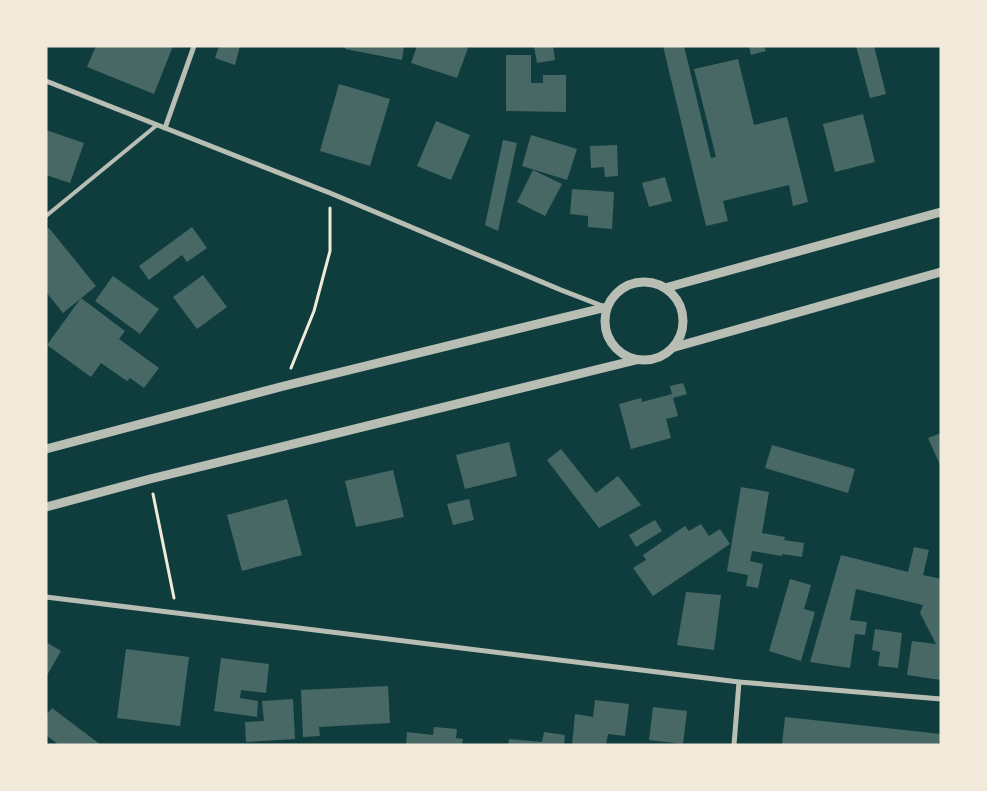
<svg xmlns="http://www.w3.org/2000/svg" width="987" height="791" font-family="'Varela Round',sans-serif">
  <rect width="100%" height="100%" fill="#0f3d3e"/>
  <g fill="#486865">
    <polygon points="96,46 173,46 154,94 87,67"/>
    <polygon points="219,46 240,46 235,65 215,58"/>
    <polygon points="345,46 399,46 404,47 402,60 345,49"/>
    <polygon points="417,46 463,46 468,48 457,78 411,63"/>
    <polygon points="534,46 553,46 555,60 537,63"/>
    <polygon points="663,46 684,46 711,158 716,157 694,69 738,59 754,125 787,117 808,202 793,206 789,185 723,201 728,221 706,226"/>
    <polygon points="749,46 764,46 766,51 751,55"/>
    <polygon points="856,46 874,46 886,94 870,98"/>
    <polygon points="506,55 531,55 531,83 543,83 543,75 566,75 566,112 506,111"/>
    <polygon points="339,84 390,99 370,166 320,151"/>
    <polygon points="863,114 875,162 835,172 823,124"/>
    <polygon points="436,121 470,135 451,180 417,166"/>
    <polygon points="46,130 84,143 70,183 46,175"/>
    <polygon points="531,135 577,149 567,180 522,166"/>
    <polygon points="503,140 517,143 498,231 485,225"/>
    <polygon points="617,145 618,176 605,177 604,167 591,168 590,146"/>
    <polygon points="533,170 562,184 545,216 517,202"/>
    <polygon points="665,177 672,201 649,207 642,183"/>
    <polygon points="572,189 614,192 612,229 588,227 588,216 570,214"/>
    <polygon points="192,227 207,248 187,262 182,255 149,280 139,266"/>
    <polygon points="49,228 96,286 63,313 46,292 46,230"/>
    <polygon points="203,275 227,307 197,329 173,297"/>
    <polygon points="113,276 159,309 140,334 95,301"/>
    <polygon points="81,298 125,331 119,339 159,368 144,388 130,378 127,381 101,363 91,377 47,345"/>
    <polygon points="683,383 687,394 673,398 678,416 666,419 671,438 631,449 619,404 641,398 642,402 672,394 670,386"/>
    <polygon points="941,433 941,467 928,438"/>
    <polygon points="509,442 517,476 465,489 456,455"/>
    <polygon points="772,445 855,469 848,493 765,468"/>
    <polygon points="561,449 596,493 618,476 641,505 599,528 547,460"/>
    <polygon points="393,470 404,517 356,527 345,481"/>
    <polygon points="741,487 769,492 762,533 785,537 784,540 804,543 802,557 782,554 782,556 752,551 750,561 763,564 758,588 746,586 748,575 727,571"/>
    <polygon points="287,499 302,555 242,571 227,515"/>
    <polygon points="469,499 474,520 453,525 447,504"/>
    <polygon points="655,520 662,531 636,547 629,535"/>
    <polygon points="701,524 709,536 720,529 730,544 653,596 633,568 646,560 643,555 685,526 689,531"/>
    <polygon points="914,547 929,550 923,575 941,579 941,680 907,675 912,641 936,644 920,613 923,605 856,589 850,620 867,622 865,635 855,634 850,668 810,662 841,555 908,572"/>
    <polygon points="790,579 811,585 804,609 815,612 801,661 769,651"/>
    <polygon points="686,592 721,595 714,650 677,645"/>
    <polygon points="875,629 902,633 898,668 878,666 880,652 872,650"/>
    <polygon points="46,642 61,651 46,677"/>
    <polygon points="126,649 189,657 180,726 117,718"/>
    <polygon points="221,658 269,664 266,693 241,690 240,698 258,701 257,717 214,711"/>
    <polygon points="388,686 390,723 319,727 320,736 303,737 301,690"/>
    <polygon points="293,699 295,739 246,742 245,722 264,721 262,701"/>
    <polygon points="595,700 629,704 625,736 608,734 606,745 572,745 575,714 593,717"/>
    <polygon points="653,707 687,711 683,744 649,740"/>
    <polygon points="52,708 101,745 59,745 46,735 46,715"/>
    <polygon points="785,717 941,734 939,745 782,745"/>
    <polygon points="434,727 457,729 456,738 463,739 462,745 406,745 407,732 433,735"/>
    <polygon points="544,732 565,735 564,745 508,745 509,739 542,742"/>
  </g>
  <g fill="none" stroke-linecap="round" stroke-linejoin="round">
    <g stroke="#f1e9da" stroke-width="3">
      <polyline points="291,368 314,311 330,251 330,208"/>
      <polyline points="153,494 174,598"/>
    </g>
    <polyline stroke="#b8beb3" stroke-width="4" points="46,216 157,125"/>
    <g stroke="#b8beb3" stroke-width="5">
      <polyline points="46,81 330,193 561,290 605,307"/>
      <polyline points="165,128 194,46"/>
      <polyline points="46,597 739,682 941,699"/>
      <polyline points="734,745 739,682"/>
    </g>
    <g stroke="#b8beb3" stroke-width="9">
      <circle cx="644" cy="321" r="39"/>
      <polyline points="665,288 941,212"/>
      <polyline points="675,347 941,272"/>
      <polyline points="46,449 284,386 607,307"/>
      <polyline points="46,507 150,479 636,360"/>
    </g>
  </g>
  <rect width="987" height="791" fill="none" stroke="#f1e9da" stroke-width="95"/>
</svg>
